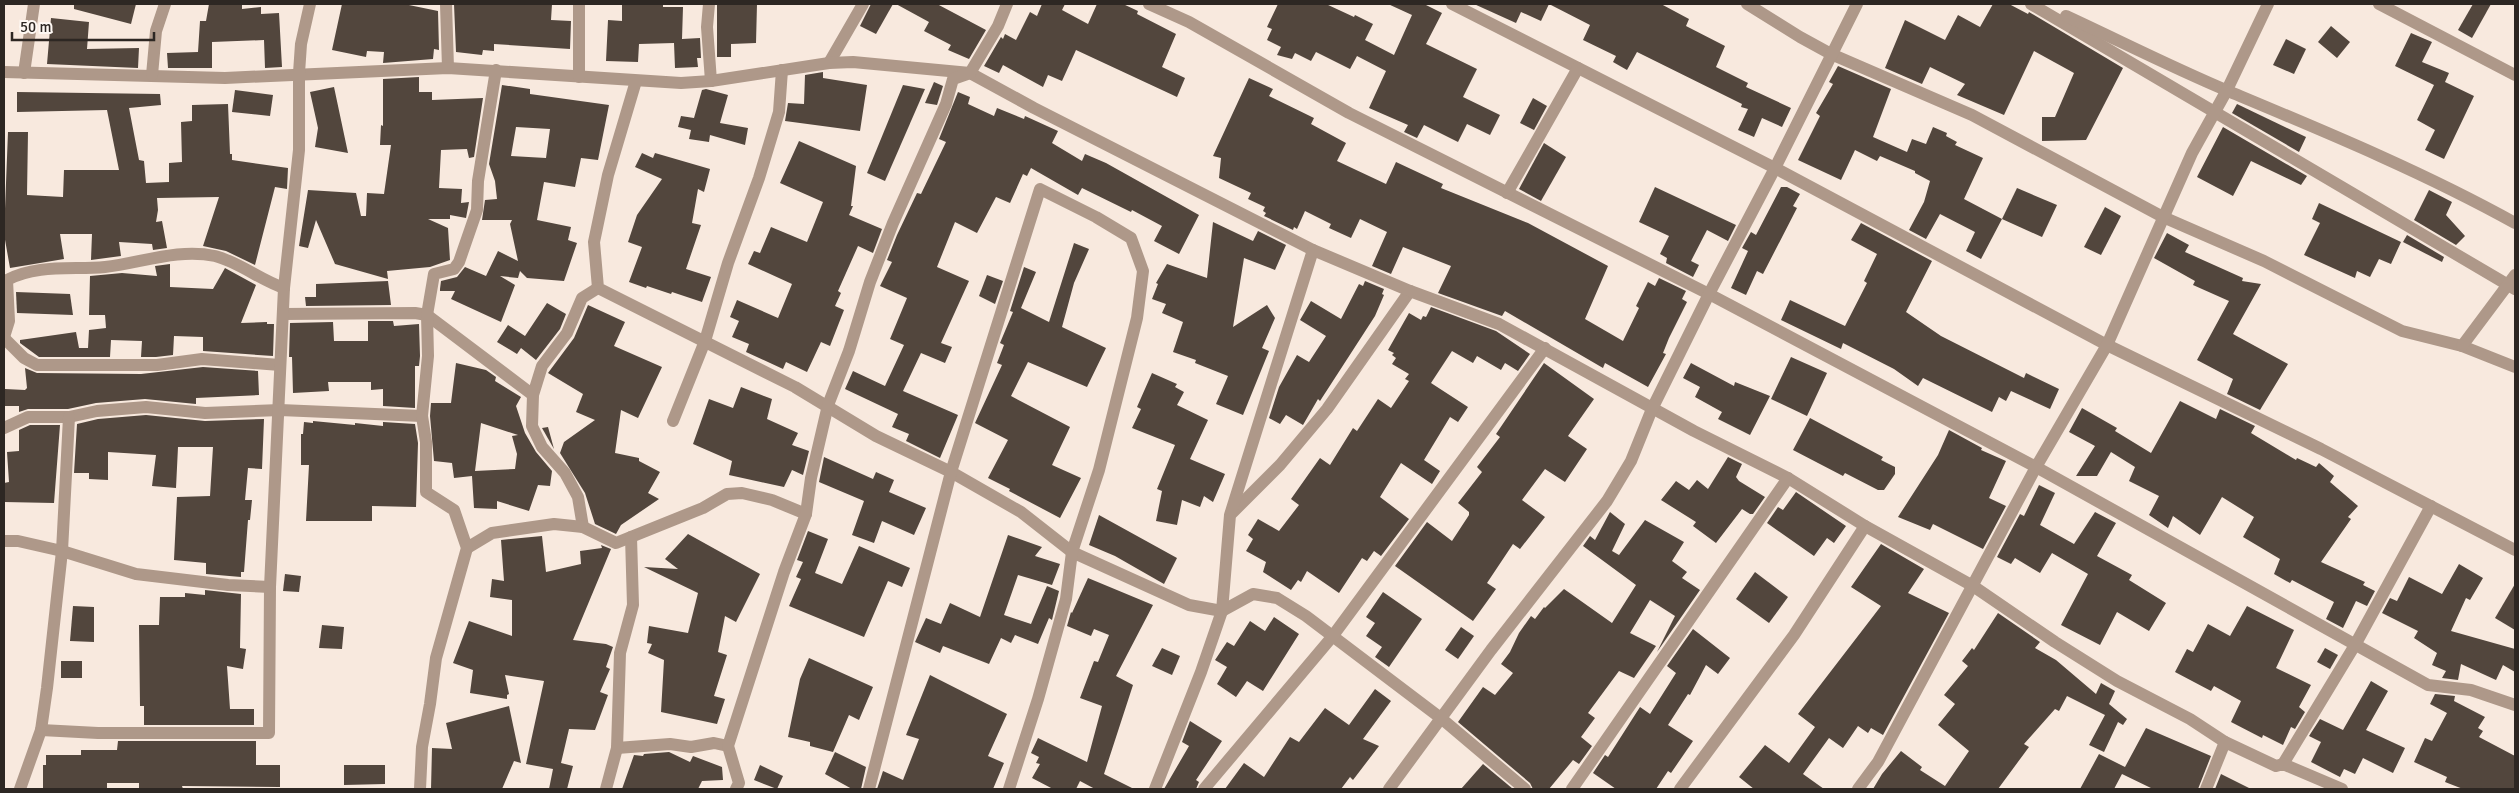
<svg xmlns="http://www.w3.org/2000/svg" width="2519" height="793" font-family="Signika,sans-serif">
  <rect width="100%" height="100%" fill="#f8e9de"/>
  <g fill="#52463d" fill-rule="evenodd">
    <polygon points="74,4 136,4 131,24 74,9"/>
    <polygon points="209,4 242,4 242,9 261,7 261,14 279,13 282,67 265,68 264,40 212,42 212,68 168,68 167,53 198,52 200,21 206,21"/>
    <polygon points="342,4 404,4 438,11 439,50 434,49 433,59 383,63 384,52 367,51 366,57 332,50"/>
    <polygon points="454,4 552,4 551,20 571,21 570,49 494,44 494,51 483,50 482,55 456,52"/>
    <polygon points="622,4 663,4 663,7 683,7 682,39 700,38 701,58 697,58 698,67 675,68 674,43 639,44 638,62 606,61 608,20 622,21"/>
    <polygon points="717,4 757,4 756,43 731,44 731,57 717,57"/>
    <polygon points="871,4 893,4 876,34 860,26"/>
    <polygon points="896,4 937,4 986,30 969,59 948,50 951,45 924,31 929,22"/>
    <polygon points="1042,4 1065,4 1062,10 1088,24 1097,4 1123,4 1138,11 1137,14 1176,34 1162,67 1185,78 1177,97 1076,50 1062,81 1048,75 1043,87 1003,65 999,73 984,66 1001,37 1003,39 1005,34 1016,40 1030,12 1037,16"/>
    <polygon points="1278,4 1326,4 1354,17 1355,15 1373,24 1365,40 1394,55 1412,15 1388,4 1424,4 1442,13 1426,44 1477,69 1463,97 1500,115 1490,135 1467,124 1458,142 1424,125 1417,138 1404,132 1408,125 1369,108 1386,71 1357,56 1350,69 1316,52 1311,61 1295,53 1292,59 1277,55 1281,47 1267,40 1272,29 1267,27"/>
    <polygon points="1474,4 1661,4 1689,19 1686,26 1725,46 1716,67 1748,83 1746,87 1791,108 1782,127 1762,118 1754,137 1738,130 1748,109 1741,107 1742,104 1637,52 1627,70 1613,62 1616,56 1583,40 1590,25 1549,4 1541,21 1521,12 1516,23"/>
    <polygon points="1993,4 2009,4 2028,14 2029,12 2123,68 2086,140 2042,141 2042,117 2055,117 2074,73 2034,51 2004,115 1957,95 1965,84 1930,67 1922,84 1885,68 1905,20 1945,40 1958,15 1980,27"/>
    <polygon points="2473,4 2491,4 2472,38 2458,30"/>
    <polygon points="51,18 89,22 87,49 139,48 138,68 47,64"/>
    <polygon points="2331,26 2350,42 2337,58 2318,42"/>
    <polygon points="2411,33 2432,42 2422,62 2449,73 2445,82 2474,96 2444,159 2425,150 2435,130 2417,120 2434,85 2395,66"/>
    <polygon points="2286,39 2306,49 2294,74 2273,65"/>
    <polygon points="1838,66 1891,89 1873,137 1907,152 1912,139 1926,144 1933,127 1947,133 1946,136 1957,142 1955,145 1983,158 1964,199 2002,219 1981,259 1966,251 1975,232 1940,214 1926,239 1909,230 1924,202 1930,181 1915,173 1915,171 1880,156 1877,161 1855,150 1841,180 1798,160 1820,116 1816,113 1833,84 1829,82"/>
    <polygon points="823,72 823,78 867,85 860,131 785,121 788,103 804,104 805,75"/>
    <polygon points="419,77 419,92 432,92 432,100 483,98 474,157 469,158 467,149 441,150 439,188 462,189 461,203 469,202 466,218 450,215 450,219 428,219 448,228 450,260 430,267 387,271 388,279 335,264 316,220 308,248 299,246 308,190 356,193 361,216 366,216 367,193 384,194 391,145 380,145 381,125 383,126 383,79"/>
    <polygon points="1249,78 1273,89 1269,96 1314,118 1311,124 1346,143 1337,161 1386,184 1396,162 1443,184 1441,188 1528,223 1608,266 1585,319 1623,341 1639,308 1636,306 1648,282 1655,286 1659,278 1686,291 1682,299 1687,302 1669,338 1663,353 1666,354 1648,387 1605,363 1603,368 1505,311 1502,316 1438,293 1451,266 1403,247 1391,274 1372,266 1387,232 1360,219 1351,238 1329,228 1331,224 1305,211 1297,229 1294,227 1293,230 1264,216 1266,213 1263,211 1265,207 1248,199 1251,193 1219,178 1221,158 1213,156"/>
    <polygon points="934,82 943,86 937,105 925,103"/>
    <path d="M 502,85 L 530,89 L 530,94 L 609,105 L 598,160 L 581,158 L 575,187 L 544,182 L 537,220 L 571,227 L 568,240 L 577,243 L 564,281 L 527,278 L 520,271 L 518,278 L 500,276 L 515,285 L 501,322 L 451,299 L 455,291 L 440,291 L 440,289 L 441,281 L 457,277 L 465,267 L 486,276 L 498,251 L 518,261 L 510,224 L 512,220 L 482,220 L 485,200 L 497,199 L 495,181 L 489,164 ZM 516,127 L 550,129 L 546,158 L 511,156 Z"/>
    <polygon points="903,85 925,89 885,181 867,173"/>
    <polygon points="334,87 348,153 315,147 318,128 310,92"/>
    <polygon points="706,89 728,95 720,123 748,128 745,145 710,135 709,142 689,139 691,130 678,127 681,116 694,118 702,90"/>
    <polygon points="235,90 273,95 270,116 232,112"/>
    <polygon points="17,92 160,94 161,105 129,108 139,160 144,161 146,183 169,182 169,163 182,162 181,122 192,121 192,105 228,104 230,154 232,154 232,160 288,168 287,189 275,187 255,265 226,251 203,246 219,197 157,198 158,210 156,222 162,221 167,248 153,250 152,244 119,242 121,256 91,260 92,234 60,234 64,259 10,268 4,234 8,132 28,132 27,195 63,197 64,170 119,170 107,110 17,112"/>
    <polygon points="958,92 970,97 968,104 994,116 997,108 1024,119 1025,116 1058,131 1052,143 1082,161 1085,154 1106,163 1199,215 1179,254 1154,241 1162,226 1132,210 1131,212 1082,188 1078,195 1031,168 1027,176 1023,174 1010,203 996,197 977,233 955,222 937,267 969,281 941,343 952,347 945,363 921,353 903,391 958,415 940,458 906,441 909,434 892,427 898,414 845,389 853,371 885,386 904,345 890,339 907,298 880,286 892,262 887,260 897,235 917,193 921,194 946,142 939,139"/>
    <polygon points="1533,98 1547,106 1534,130 1520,123"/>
    <polygon points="2237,104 2306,137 2299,152 2232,113"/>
    <polygon points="2223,127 2307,176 2301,185 2251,161 2233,196 2197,177"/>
    <polygon points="799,141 856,166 851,206 853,206 849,215 882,229 873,253 858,246 838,291 841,293 835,306 844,310 830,346 821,342 807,372 786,362 783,369 746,352 749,344 732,337 739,321 730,317 737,300 778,318 792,284 748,264 754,251 760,253 771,227 807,242 823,202 780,183"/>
    <polygon points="1544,143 1566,157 1541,201 1519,189"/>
    <polygon points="642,153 653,158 655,153 710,169 704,192 698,189 692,223 701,225 686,269 711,277 702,302 672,292 671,294 647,286 646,288 629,282 642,247 628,242 637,215 662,179 635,167"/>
    <polygon points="1655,187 1736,225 1728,241 1707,230 1691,261 1699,265 1693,277 1666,263 1667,258 1660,254 1669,236 1639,222"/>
    <polygon points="1781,187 1787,187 1800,194 1793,206 1797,208 1763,274 1757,271 1746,295 1731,288 1748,251 1742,248 1751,232 1756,235"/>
    <polygon points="2017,188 2057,205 2042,237 2002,219"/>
    <polygon points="2429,190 2452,202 2446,215 2465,236 2456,245 2414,220"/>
    <polygon points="2319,203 2401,242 2391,264 2379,259 2370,277 2357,271 2355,278 2304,255 2320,223 2312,219"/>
    <polygon points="2105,207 2121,216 2101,255 2084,247"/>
    <polygon points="1213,222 1253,241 1258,231 1286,245 1275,270 1244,258 1233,327 1267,305 1275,318 1262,348 1269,351 1243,415 1216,404 1228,376 1195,363 1196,360 1173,352 1183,322 1162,313 1166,304 1152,299 1158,284 1156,283 1167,264 1207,278"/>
    <polygon points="1861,223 1932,261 1906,312 1941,336 2024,378 2026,373 2059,389 2050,409 2011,391 2006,401 1999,397 1992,412 1923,378 1918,386 1894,369 1843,343 1841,349 1781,320 1790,300 1845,326 1867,283 1864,281 1877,254 1851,240"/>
    <polygon points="2167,233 2189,245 2185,252 2243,278 2242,281 2261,284 2233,334 2288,364 2260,410 2227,394 2233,379 2197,360 2229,301 2193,285 2195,281 2154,258"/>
    <polygon points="2407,235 2444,257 2442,262 2403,242"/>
    <polygon points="1074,243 1089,249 1074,283 1062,327 1106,348 1087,387 1028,362 1011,396 1070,427 1052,465 1081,478 1060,518 1009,491 1010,489 988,478 1008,440 975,423 1002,365 997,363 1004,345 1000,343 1013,312 1010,311 1024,267 1036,272 1021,308 1049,322"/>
    <polygon points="170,264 170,287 213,289 225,268 256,285 241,323 267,322 267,324 274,324 273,356 203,351 203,337 174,336 173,355 156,357 141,357 142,341 111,340 110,357 39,357 20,343 20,340 76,332 79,348 88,348 89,330 106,328 105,315 89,315 90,276 122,273 157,276 155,266"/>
    <polygon points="987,275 1003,281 995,304 979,296"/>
    <polygon points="388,281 391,305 306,306 305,297 316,297 316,284"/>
    <polygon points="1365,281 1384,289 1382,294 1384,295 1375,316 1320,401 1318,399 1303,425 1286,415 1280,424 1269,418 1279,387 1297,355 1309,362 1326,336 1300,320 1311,301 1341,319 1359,284 1363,286"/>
    <polygon points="16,292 70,294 73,315 17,313"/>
    <polygon points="547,303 566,314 560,329 536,360 521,348 517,354 497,342 508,325 525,336"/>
    <polygon points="588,305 625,322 614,346 662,367 638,418 621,410 615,453 639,458 639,461 660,472 648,493 659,499 621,525 616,534 595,524 585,493 560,453 564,442 595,420 576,412 583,394 548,373 574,338"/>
    <polygon points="1431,307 1496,331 1530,354 1518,371 1505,363 1501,370 1477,356 1473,363 1452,351 1431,383 1468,407 1458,422 1450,417 1424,460 1440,471 1432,484 1401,463 1380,497 1409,519 1381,556 1374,551 1367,561 1362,558 1339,593 1307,571 1301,582 1298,580 1291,590 1263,572 1266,562 1246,551 1253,539 1248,535 1258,519 1279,531 1299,505 1291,499 1320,458 1330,465 1353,428 1357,431 1378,399 1391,408 1409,381 1405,379 1409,374 1392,364 1396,358 1392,355 1394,353 1388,350 1409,313 1421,320 1423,316 1426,317"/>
    <polygon points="368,321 393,321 394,326 419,324 420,356 419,366 415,366 415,408 383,406 383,389 371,390 371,382 328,382 329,391 293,393 292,357 289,357 290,323 333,322 334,341 368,341"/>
    <polygon points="1791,357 1827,373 1807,416 1771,399"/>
    <path d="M 456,363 L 486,370 L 496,377 L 495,381 L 521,397 L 516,406 L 525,433 L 536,452 L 552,471 L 550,486 L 538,485 L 529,511 L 497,501 L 497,509 L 474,508 L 472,476 L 454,478 L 452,463 L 434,461 L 430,416 L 431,403 L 451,403 ZM 481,423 L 518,435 L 512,436 L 517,454 L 515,469 L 475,471 Z"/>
    <polygon points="1544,363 1594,399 1568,436 1587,449 1565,482 1545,469 1522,500 1545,517 1520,549 1513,544 1487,583 1496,589 1473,621 1395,566 1427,522 1452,541 1469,515 1469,512 1458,503 1482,472 1477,467 1500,437 1496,434"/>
    <polygon points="1691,363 1734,386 1735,382 1770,396 1750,435 1718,419 1722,412 1695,397 1700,387 1683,378"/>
    <polygon points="203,367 258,371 259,395 196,398 196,404 145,399 96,403 68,409 28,409 19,412 19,406 4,406 5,389 25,390 27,388 25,368 37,373 141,374"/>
    <polygon points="1152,373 1177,384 1175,387 1184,392 1177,405 1208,420 1190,459 1225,474 1213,502 1204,496 1200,507 1182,500 1177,525 1156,521 1162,491 1157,489 1175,445 1132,428 1141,409 1137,407"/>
    <polygon points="741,387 772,399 767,419 798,433 792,445 809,451 803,475 792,470 784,487 729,475 732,461 693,444 709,399 733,408"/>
    <polygon points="2180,401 2216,419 2220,409 2255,426 2251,433 2296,460 2297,458 2316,467 2319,463 2334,476 2330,482 2358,506 2348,517 2351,519 2321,562 2365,582 2363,585 2375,591 2367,606 2356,601 2343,628 2326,619 2334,602 2292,580 2290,583 2274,574 2280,559 2243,537 2254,517 2222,497 2200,535 2173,516 2168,528 2149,515 2159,496 2129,481 2135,467 2111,452 2097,476 2076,476 2095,446 2069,432 2082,408 2117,428 2115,431 2151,453"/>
    <polygon points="146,415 205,421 264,419 262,469 248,468 245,500 252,500 250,520 248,520 244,572 241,572 241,577 206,574 206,563 174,560 177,497 210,496 213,447 178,447 176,488 152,486 156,455 108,452 108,480 89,479 89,473 74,473 77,424 98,419"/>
    <polygon points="1810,418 1883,457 1881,460 1895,467 1895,474 1884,490 1878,490 1845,473 1843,476 1793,450"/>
    <polygon points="313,421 355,425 355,423 383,426 383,422 415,424 418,443 416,507 372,506 372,521 306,521 309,465 301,465 301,434 303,434 304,422 313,423"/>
    <polygon points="30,425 60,425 54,503 4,502 4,483 9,482 7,452 19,451 19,430"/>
    <polygon points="548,427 554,449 542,428"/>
    <polygon points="1949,430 1982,448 1981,450 2006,461 1989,498 2006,506 1983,549 1933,524 1930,530 1898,517 1938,455"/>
    <polygon points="824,457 873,479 876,472 894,480 889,492 926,508 914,535 882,521 874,543 852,535 864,501 819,482"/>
    <polygon points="1728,457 1742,464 1736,477 1739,481 1765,497 1753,514 1750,514 1742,509 1716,543 1693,526 1696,522 1661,500 1676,481 1689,490 1697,480 1708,489"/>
    <polygon points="2039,485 2055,493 2040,525 2074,544 2095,512 2116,523 2097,556 2132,575 2129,580 2166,603 2149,631 2117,612 2100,645 2061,625 2088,574 2052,553 2040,573 2015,558 2011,564 1997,557 2020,514 2024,516"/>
    <polygon points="1796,492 1846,526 1834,543 1827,538 1814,556 1767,523 1778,507 1783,510"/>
    <polygon points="1610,512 1625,524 1612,551 1619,555 1645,520 1684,542 1672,561 1687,572 1682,578 1700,590 1657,652 1675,616 1650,600 1630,633 1656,646 1634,678 1619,671 1588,713 1595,718 1581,737 1592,746 1579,764 1573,760 1549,789 1533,789 1530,783 1458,722 1483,687 1495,695 1513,673 1501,664 1510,652 1519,633 1531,616 1535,619 1544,607 1545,608 1564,589 1612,623 1636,585 1583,546 1590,536 1595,540"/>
    <polygon points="1099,515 1177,558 1164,584 1115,556 1089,545"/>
    <polygon points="808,531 828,539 815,573 842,584 859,546 910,568 902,587 888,581 864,637 789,606 801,579 796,577 803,562 797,560"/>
    <polygon points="688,534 760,574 736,622 725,616 718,652 727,655 714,696 725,699 717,724 661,712 664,660 648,653 652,644 647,643 649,626 688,633 698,593 644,567 678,569 665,559"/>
    <polygon points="1008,535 1042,547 1035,556 1060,564 1052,585 1018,575 1004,615 1031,624 1047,586 1059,591 1052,620 1049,618 1038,644 1015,635 1011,643 1001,638 989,664 943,646 940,653 915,642 926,618 941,624 950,603 980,617"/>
    <polygon points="542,536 546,572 581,564 580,551 602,548 601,545 611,549 573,640 606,644 613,647 606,667 610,669 600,692 608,695 595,730 569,729 561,763 573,766 567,789 549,789 553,769 526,764 544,681 505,675 509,694 507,695 507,699 470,693 473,670 453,663 469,621 512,636 512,600 490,597 492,579 504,581 501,540"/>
    <polygon points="1881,544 1924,569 1908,593 1949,613 1883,735 1871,728 1868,733 1858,726 1843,748 1829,738 1803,774 1824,789 1754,789 1739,777 1765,745 1789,763 1815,727 1798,714 1881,606 1851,587"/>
    <polygon points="2459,564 2483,578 2470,600 2466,598 2451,631 2515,649 2515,672 2503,665 2496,680 2461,664 2458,680 2442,678 2446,671 2432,665 2437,653 2414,638 2418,631 2382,613 2390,598 2397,601 2409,577 2442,594"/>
    <polygon points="1755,572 1788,597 1769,623 1736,599"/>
    <polygon points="285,574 301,576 299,592 283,591"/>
    <polygon points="1088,578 1153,605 1116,676 1133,685 1104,774 1134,789 1095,789 1080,781 1076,789 1053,789 1032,778 1040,764 1036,763 1039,757 1031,753 1038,738 1087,762 1102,706 1080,698 1094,661 1098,662 1109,635 1094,629 1091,636 1067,626 1071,612 1072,613"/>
    <polygon points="2515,584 2515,630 2495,618"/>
    <polygon points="205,590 241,594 240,648 246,649 243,669 227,666 230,709 254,709 254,725 144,725 144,706 140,706 139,625 159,625 160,597 185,597 185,593 205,595"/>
    <polygon points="1383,592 1422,619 1389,667 1375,657 1382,647 1366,636 1375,623 1366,617"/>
    <polygon points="73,606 94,607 94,642 70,641"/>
    <polygon points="2247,606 2294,630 2276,668 2311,685 2299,707 2305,712 2295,729 2291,727 2283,745 2263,735 2262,738 2231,722 2241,701 2214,686 2211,691 2175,672 2187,649 2193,652 2208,624 2230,636"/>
    <polygon points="1998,613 2040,642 2035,648 2056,660 2096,694 2101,683 2115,691 2109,704 2127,719 2123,725 2118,722 2104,752 2089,745 2105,715 2067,696 2059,711 2055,709 2024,744 2029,747 1998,789 1873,789 1882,774 1901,751 1922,767 1920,770 1945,786 1969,751 1938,725 1955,704 1944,695 1968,666 1962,661 1972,648 1974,650"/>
    <polygon points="1274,617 1299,634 1263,691 1247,681 1236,697 1217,684 1227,667 1215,660 1227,642 1234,646 1250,621 1265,631"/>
    <polygon points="322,625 344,627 342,649 319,648"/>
    <polygon points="1461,627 1474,636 1458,659 1445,650"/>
    <polygon points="1693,629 1730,658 1718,674 1706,665 1690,695 1688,694 1668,725 1693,741 1671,773 1668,771 1656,789 1616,789 1593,773 1605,755 1608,757 1640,707 1650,714 1676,673 1667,666"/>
    <polygon points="1162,648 1180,656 1172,675 1152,666"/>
    <polygon points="2325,648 2338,655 2330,669 2317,662"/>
    <polygon points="809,658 873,687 859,720 849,715 833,752 810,746 810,742 788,737 800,679"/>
    <rect x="61" y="661" width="21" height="17"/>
    <polygon points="930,675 1007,714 988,756 1004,763 993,789 877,789 883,771 903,780 919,739 906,735"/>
    <polygon points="2371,681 2388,691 2366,730 2405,748 2393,773 2363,758 2355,774 2344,769 2340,777 2311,762 2321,742 2309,736 2320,719 2343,730"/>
    <polygon points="1375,689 1391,701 1363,739 1379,746 1353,780 1350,777 1341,789 1225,789 1244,763 1264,777 1290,737 1299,742 1325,708 1349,725"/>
    <polygon points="2435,694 2455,696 2454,701 2485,717 2478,728 2483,731 2479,737 2515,756 2515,789 2463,789 2445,782 2447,777 2414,762 2425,738 2432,741 2447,713 2430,704"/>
    <polygon points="509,706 521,763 514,761 502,789 431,789 432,748 452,749 446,723"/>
    <polygon points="1190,721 1222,741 1196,780 1199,782 1196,789 1164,789 1189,746 1182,742"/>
    <polygon points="2146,728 2211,756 2198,789 2153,789 2122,774 2114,789 2080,789 2099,754 2125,767"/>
    <polygon points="118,741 256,741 256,765 280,765 280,787 182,786 183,789 139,789 139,783 107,783 107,789 43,789 43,765 46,765 46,755 81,755 81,750 117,750"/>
    <polygon points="669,752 690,762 693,756 722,767 723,780 702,781 698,789 622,789 634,755 643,756 644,754"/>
    <polygon points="835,752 866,767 861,789 852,789 825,774"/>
    <polygon points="1483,764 1513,789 1461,789"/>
    <polygon points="344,765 385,765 385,784 344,785"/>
    <polygon points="760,765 783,776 777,789 754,780"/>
    <polygon points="2221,774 2251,789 2215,789"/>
  </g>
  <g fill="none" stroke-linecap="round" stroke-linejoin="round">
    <g stroke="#ae9889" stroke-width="12">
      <polyline points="446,4 448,68"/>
      <polyline points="709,4 707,27 711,81"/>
      <polyline points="1149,4 1189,22 1349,113 1709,294 2036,467 2428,685 2471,690 2515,705"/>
      <polyline points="1452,4 1775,168 2107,345 2321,449 2515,550"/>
      <polyline points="1747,4 1800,37 1831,54 1972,115 2163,217 2264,261 2402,331 2462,346 2515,367"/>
      <polyline points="2031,4 2515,289"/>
      <polyline points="2379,4 2515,75"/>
      <path d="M 2066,16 C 2120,41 2173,68 2228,91 C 2326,132 2423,172 2515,223"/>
      <polyline points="829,63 863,4"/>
      <polyline points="4,72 225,78 448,68 681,83 711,81 829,63 853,62 970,73 1034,108 1313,250"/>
      <polyline points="24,73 34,4"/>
      <polyline points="152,75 156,31 165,4"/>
      <polyline points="579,77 579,4"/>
      <polyline points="636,81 608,175 594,242 598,288 795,387 876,436 951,472 1021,512 1072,552 1189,605 1222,611 1253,594 1277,598 1306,616 1442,719 1525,789"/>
      <polyline points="1507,193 1578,68"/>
      <polyline points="283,314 415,313 427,315 533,395"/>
      <path d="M 4,337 L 9,321 L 7,280 C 37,264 73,270 105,267 C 141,263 178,248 215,256 C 239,262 260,280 284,288"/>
      <polyline points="4,338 24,358 37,365 157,365 202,359 280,365"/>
      <polyline points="2462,346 2515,275"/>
      <polyline points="673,421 705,341 728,263 759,178 779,112 782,70"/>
      <polyline points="4,428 28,417 69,417 97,411 146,407 205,413 280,410 422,416"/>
      <polyline points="1232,513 1280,465 1327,409 1410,291"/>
      <polyline points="583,527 578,497 565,473 542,447 532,426 533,395 542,366 567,333 582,298 598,288"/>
      <polyline points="4,541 18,541 62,551 69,417"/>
      <polyline points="467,548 492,533 554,524 583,527 616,543 703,508 727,494 742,493 772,500 806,514"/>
      <polyline points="41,730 98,733 269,733 270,587 284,288 299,150 299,73 301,44 310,4"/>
      <polyline points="617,748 670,744 691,747 714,743 728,746"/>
      <polyline points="2283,764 2355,645 2431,506"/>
      <polyline points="20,789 41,730 47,688 62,551 136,574 228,585 270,587"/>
      <polyline points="420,789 422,747 430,704 436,658 467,548 454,510 426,492 426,442 422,416 428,356 427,315 434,274 454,269 459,262 477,210 478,181 496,70"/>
      <polyline points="606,789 617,748 620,653 633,605 631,537"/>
      <polyline points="736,789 739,783 728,746 784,572 806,514 811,478 828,405 849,351 870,282 893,223 946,104 953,79 970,73 998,26 1007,4"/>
      <polyline points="869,789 951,472 1040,189 1096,217 1131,238 1143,271 1137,318 1099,470 1072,552 1066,599 1038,699 1009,789"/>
      <polyline points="1155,789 1201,672 1222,611 1230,515 1313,250 1410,291 1499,324 1694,431 1788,478 1865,526 1973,586 2055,642 2117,681 2190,719 2225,742 2276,766 2283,764 2342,789"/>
      <polyline points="1204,789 1332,637 1545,348"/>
      <polyline points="1389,789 1491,650 1607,501 1631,461 1652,409 1709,294 1775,168 1857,4"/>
      <polyline points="1572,789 1788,478"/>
      <polyline points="1680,789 1794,635 1865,526"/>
      <polyline points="1858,789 1878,762 2036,467 2107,345 2192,153 2227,90 2268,4"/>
      <polyline points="2206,789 2225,742"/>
    </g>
  </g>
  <rect width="2519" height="793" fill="none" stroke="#2d2723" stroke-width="10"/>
  <path d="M12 32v8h142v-8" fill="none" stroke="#2d2723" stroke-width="2.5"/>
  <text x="20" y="32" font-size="15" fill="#2d2723" stroke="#fef8f3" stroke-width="4" paint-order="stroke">50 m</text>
</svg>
